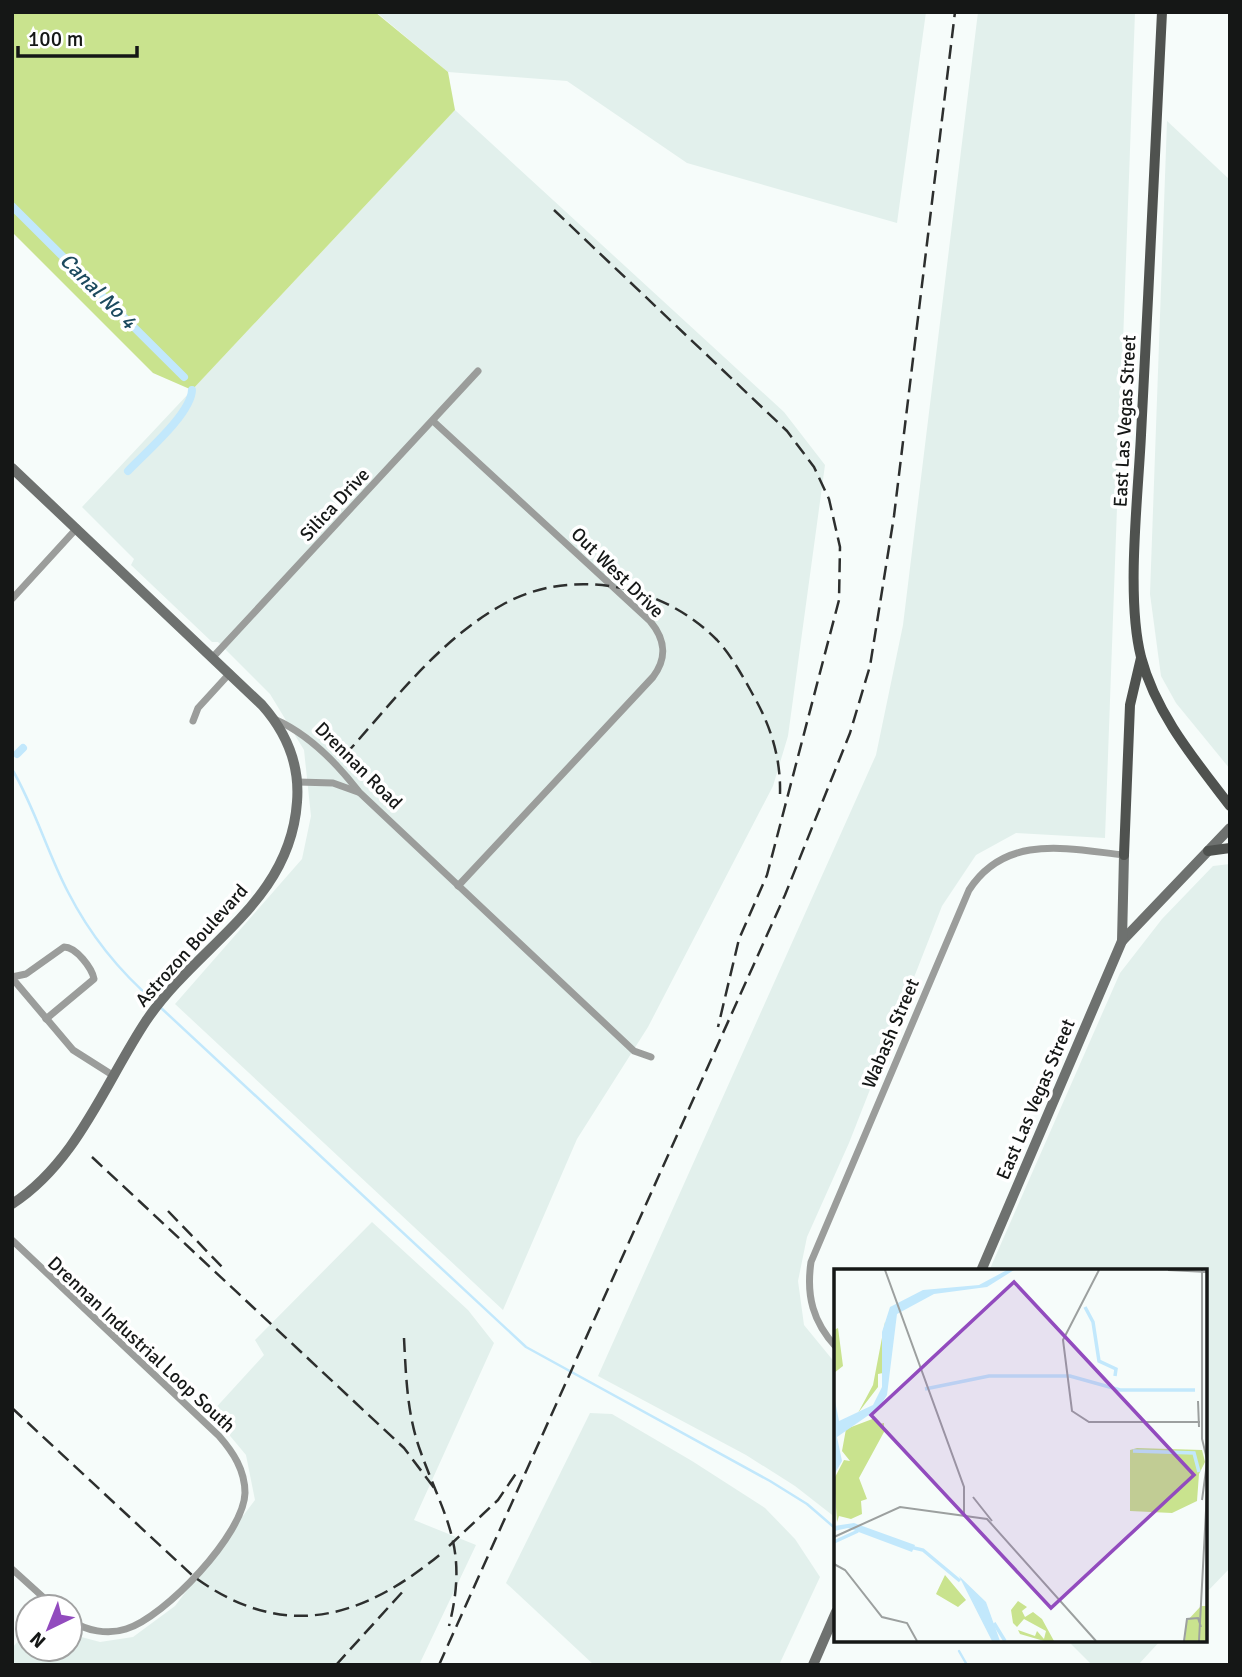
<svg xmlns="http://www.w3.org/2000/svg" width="1242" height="1677" font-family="Signika,sans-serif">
  <rect width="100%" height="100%" fill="#f6fcfa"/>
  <g fill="#e2f0ec">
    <polygon points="376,12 926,12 897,223 687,163 567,81 448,72"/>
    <polygon points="978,12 1135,12 1105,838 1016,833 976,855 942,906 849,1143 807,1237 798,1281 804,1325 836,1364 836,1518 795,1486 746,1455 598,1376 876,755 903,625"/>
    <polygon points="455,110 784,412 825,465 788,736 773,786 648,1027 577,1139 503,1310 175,1004 302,859 311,816 304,750 270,694 218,642 212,642 131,565 134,559 82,507"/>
    <polygon points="1167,121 1230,180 1230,769 1176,703 1161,676 1150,594"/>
    <polygon points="1230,864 1230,1568 1205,1594 1205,1271 989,1271 1120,973 1162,919 1213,866"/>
    <polygon points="372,1222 468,1310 494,1343 414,1520 476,1545 419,1665 12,1665 12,1648 28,1630 28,1649 70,1649 70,1634 100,1642 133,1637 175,1606 255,1500 246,1455 211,1413 264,1355 255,1340"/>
    <polygon points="590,1413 612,1414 692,1461 765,1508 795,1539 820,1577 779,1665 594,1665 506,1583"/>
    <polygon points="1067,1640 1161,1640 1138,1665 1092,1665"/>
  </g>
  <polygon fill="#c9e38e" points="12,12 375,12 448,72 455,110 192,390 153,373 12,232"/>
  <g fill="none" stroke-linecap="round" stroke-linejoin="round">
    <g stroke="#c2e8fc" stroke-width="2.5">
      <path d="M 12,769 C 35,808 47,852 68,892 C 89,933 120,972 155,1002"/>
      <polyline points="160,1007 526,1347 770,1481 807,1504 836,1529"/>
      <polyline points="959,1651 967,1665"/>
    </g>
    <g stroke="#c2e8fc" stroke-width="8">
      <polyline points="12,206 184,377"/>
      <path d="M 128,471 C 145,453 191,414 192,390"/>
      <polyline points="17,754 23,748"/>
    </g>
    <g stroke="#9b9d9b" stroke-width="7">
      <path d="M 433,421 L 650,621 C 665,639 668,657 653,677 L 458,886"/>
      <polyline points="12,599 77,528"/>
      <polyline points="213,657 478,371"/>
      <path d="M 274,719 C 309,734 336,762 359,792 L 634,1051 L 651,1057"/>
      <polyline points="193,721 198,708 230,673"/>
      <polyline points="298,782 333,783 358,792"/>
      <path d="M 12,977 L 26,974 L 64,947 C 76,947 92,968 94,979 L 46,1019"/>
      <polyline points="12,978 73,1050 114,1076"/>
      <path d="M 12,1240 L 219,1436 C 233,1452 245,1470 245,1493 C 244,1534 165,1617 126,1629 C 108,1635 86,1631 70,1620"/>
      <path d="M 836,1347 C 813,1322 806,1296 811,1262 L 969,890 C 1006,833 1068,849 1124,855"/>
      <polyline points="12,1569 54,1607"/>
    </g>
    <g stroke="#6e716f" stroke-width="10">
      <path d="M 12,468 L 262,705 C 286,732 300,765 297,802 C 290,903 198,944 146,1021 C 105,1083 77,1162 12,1204"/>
      <polyline points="1122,941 1230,828"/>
      <polyline points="981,1271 1122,941 1124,855"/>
      <polyline points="813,1665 836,1612"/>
    </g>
    <g stroke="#4f524f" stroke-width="10">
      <path d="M 1162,12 C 1156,153 1148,294 1141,435 C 1138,497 1126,598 1141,657 C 1156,714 1195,760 1230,806"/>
      <polyline points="1208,851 1230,848"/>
      <polyline points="1124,855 1130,705 1141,658"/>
    </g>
    <g stroke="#2d2f2e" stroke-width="2.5" stroke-dasharray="14 7" stroke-linecap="butt">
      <polyline points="554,210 787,431 814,467 829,499 840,547 839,600 767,875 739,939 718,1027"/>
      <path d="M 345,755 C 392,703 439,640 502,605 C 571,566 662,584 717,640 C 731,655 742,675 752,693 C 770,724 781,757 780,794"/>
      <polyline points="92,1157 404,1448 438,1493"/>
      <polyline points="168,1211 224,1269"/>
      <path d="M 404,1338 C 406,1376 407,1414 420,1450 C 445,1520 469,1547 449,1626"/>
      <path d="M 12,1408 L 193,1576 C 284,1643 363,1619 443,1552"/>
      <polyline points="449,1546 498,1500 517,1472"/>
      <polyline points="336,1665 406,1588"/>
      <polyline points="439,1665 785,895 850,733 870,666 894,516 955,12"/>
    </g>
  </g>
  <g text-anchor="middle" stroke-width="7" stroke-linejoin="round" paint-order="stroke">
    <g font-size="19" fill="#151716" stroke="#fff">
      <text transform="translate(1124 421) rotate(-87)" y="7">East Las Vegas Street</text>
      <text transform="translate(334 504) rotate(-47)" y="7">Silica Drive</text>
      <text transform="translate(618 572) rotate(44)" y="7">Out West Drive</text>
      <text transform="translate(359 765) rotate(45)" y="7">Drennan Road</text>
      <text transform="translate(191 945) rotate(-48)" y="7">Astrozon Boulevard</text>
      <text transform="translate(890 1033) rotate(-67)" y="7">Wabash Street</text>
      <text transform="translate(1035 1099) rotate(-67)" y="7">East Las Vegas Street</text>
      <text transform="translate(142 1344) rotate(43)" y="7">Drennan Industrial Loop South</text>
    </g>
    <g font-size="21" font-style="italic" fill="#1c4a5e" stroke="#fff">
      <text transform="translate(98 291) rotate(45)" y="7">Canal No 4</text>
    </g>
  </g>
  <g transform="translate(834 1269)">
    <rect width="373" height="373" fill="#f6fcfa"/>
    <path d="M 51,53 L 49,104 L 44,105 L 44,118 L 24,144 L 39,116 ZM 4,59 L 9,97 L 0,104 L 0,61 ZM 41,149 L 45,155 L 50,154 L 50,163 L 25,209 L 33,230 L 27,232 L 28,245 L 17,250 L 5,247 L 3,253 L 0,210 L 10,191 L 16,192 L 8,182 L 12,160 ZM 303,179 L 368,181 L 371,193 L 365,205 L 363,232 L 338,244 L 296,242 L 296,181 ZM 111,306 L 132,331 L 124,338 L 102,325 ZM 184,332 L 193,338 L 188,342 L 191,348 L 199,343 L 208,350 L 220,372 L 210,372 L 186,365 L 184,361 L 201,367 L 203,362 L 210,370 L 212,362 L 190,350 L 183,358 L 179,354 L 177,341 ZM 367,337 L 373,337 L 373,372 L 351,372 L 352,353 Z" fill="#c9e38e"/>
    <path d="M 173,1 L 180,1 L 153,18 L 100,25 L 63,45 L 53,126 L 45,139 L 3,168 L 8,192 L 0,206 L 0,127 L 5,152 L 39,136 L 48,118 L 48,63 L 56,38 L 89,21 L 145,16 ZM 20,254 L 81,276 L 78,283 L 14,259 L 0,262 L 0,257 ZM 125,307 L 152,333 L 166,372 L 158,372 Z" fill="#c2e8fc"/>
    <path fill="none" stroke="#c2e8fc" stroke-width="3.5" d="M 251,38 L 259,53 L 265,92 L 282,100 L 281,107M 91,120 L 155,107 L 236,107 L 286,121 L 361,121M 299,182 L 360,184 L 365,203M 0,273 L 24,262M 76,278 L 89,281 L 126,312M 160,354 L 171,372"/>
    <path fill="none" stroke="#9ca09f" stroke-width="2" d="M 51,1 L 130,218 L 130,245M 265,1 L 229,71 L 238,142 L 255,153 L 366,153M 334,1 L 373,3M 368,1 L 368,170 L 373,190M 364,132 L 365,158M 139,228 L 158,252M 368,231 L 373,194M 0,268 L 66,238 L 153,250 L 262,372M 0,295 L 11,301 L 48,348 L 73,354 L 83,372M 350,372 L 353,350 L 364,349 L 367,358M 365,372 L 373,223"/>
    <path fill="#924bbe" fill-opacity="0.15" stroke="#924bbe" stroke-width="3.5" d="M 180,13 L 360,206 L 217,339 L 37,146 Z"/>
    <rect width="373" height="373" fill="none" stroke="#151716" stroke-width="3.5"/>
  </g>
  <rect width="1242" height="1677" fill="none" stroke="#151716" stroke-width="28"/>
  <g transform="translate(49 1628) rotate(223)"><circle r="33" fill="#ffffff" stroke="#a1a2a2" stroke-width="2"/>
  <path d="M0-5L12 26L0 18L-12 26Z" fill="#924bbe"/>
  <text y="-10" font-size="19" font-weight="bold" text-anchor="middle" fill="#151716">N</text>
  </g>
  <path d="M18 46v10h119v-10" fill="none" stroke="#151716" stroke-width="3.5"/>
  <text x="28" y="46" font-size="21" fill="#151716" stroke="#ffffff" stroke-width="5" paint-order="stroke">100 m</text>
</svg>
